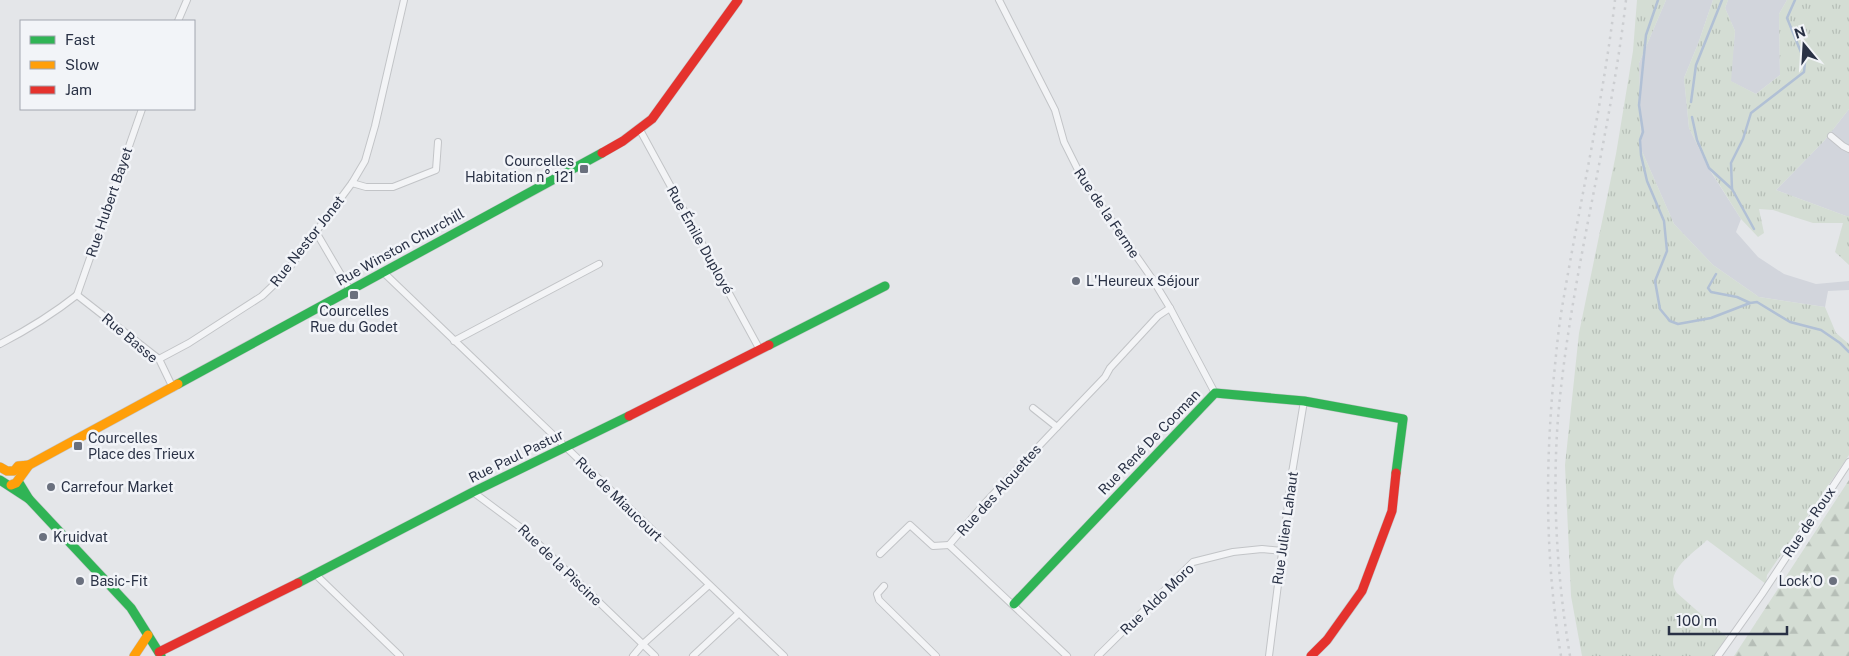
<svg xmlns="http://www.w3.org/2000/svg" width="1849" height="656" font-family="'Public Sans',sans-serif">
  <defs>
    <pattern id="grass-tufts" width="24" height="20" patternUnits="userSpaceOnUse" patternTransform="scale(1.25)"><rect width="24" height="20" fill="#d4ddd4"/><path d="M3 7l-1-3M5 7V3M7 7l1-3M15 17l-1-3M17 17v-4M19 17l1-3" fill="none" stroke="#b6beb7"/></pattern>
    <pattern id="forest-firs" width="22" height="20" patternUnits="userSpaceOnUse" patternTransform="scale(1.25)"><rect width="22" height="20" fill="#d4ddd4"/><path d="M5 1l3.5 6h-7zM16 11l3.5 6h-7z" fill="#b6beb7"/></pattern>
  </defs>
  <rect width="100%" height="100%" fill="#e4e6e9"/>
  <g fill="#d2d5dc">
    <polygon points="1666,0 1713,0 1698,44 1684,78 1689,128 1711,172 1741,219 1736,232 1758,257 1784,274 1816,284 1849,281 1849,290 1828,291 1825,307 1759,297 1713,265 1674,224 1641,149 1639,63"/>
    <polygon points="1728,0 1787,0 1779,14 1780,75 1756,94 1730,81 1735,31 1725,8"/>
    <polygon points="1849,109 1849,216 1846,216 1776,190 1824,141"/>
  </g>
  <g fill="url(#grass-tufts)">
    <path d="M 1637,0 L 1666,0 L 1639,63 L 1641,149 L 1674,224 L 1713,265 L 1759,297 L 1825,307 L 1836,333 L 1849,344 L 1849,455 L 1767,575 L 1766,584 L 1707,540 C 1694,553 1662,572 1677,593 L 1729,639 L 1718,656 L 1582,656 L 1571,596 L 1565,465 L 1579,333 L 1616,154 L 1633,51 Z"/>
    <polygon points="1713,0 1728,0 1725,8 1735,31 1731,81 1756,94 1780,75 1779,14 1787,0 1849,0 1849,109 1824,141 1776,190 1846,216 1849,216 1849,265 1835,252 1843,223 1813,223 1773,210 1759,209 1764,233 1758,237 1741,219 1709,168 1689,128 1684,78 1698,44"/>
  </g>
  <polygon fill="url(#forest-firs)" points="1849,480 1849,656 1734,656 1736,653"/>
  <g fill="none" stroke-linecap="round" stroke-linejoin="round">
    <g stroke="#b1c0d5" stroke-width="2.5">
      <polyline points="1658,0 1646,35 1639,105 1643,132 1640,140 1641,155 1647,181 1664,221 1667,251 1655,281 1660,309 1670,321 1678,324 1711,318 1750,303"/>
      <polyline points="1691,102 1696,65 1722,0"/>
      <polyline points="1692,117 1697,140 1709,168 1732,189"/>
      <polyline points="1754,229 1732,189 1731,163 1743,139 1751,113 1804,72 1805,62 1787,18 1795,0"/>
      <polyline points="1716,274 1708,288 1711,292 1737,297 1750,303 1757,302 1790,322 1821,330 1840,343 1849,352"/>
    </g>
    <defs>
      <g id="street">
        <polyline points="999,0 1055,110 1064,142 1082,178 1153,280 1170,308 1215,393"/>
        <polyline points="178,21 187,0"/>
        <polyline points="640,130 760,350"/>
        <polyline points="1831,136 1843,146 1849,149"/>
        <polyline points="352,183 366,187 393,187 436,170 438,142"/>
        <polyline points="316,232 350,290"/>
        <polyline points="383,272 784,656"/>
        <polyline points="77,295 142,109"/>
        <polyline points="77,295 159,359 173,388"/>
        <polyline points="454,341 599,264"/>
        <path d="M 0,344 C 27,330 53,314 77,295"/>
        <polyline points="159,359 189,343 262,296 284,275 352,183 365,161 375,126 404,0"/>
        <polyline points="1057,427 1105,377 1110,368 1158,316 1170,308"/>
        <polyline points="473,492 524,530 655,656"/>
        <polyline points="949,545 984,504 1057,427 1033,408"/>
        <polyline points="949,545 1067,656"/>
        <polyline points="880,554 910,525 933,546 949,545"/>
        <polyline points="315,574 400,656"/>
        <polyline points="884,586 877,594 879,600 936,656"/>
        <polyline points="633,656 643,644 709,585"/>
        <polyline points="693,656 739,613"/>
        <polyline points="1098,656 1193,562 1233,552 1262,549 1282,551"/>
        <polyline points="1269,656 1292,473 1304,401"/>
        <polyline points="1718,656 1762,594 1849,462"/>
      </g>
      <g id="fast">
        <polyline points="769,345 885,286"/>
        <polyline points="178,384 602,153"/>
        <polyline points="0,480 29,499"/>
        <polyline points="18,481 29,499 131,608 161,656"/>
        <polyline points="298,583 473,492 629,416"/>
        <polyline points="1014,604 1215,393 1304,401 1403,419 1396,473"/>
      </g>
      <g id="slow">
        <polyline points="0,467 7,471 14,471 18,466 29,465"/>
        <polyline points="11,485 16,483 29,465 178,384"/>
        <polyline points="134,656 148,635"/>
      </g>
      <g id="jam">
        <polyline points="602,153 623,141 652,119 738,0"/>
        <polyline points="629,416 769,345"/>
        <polyline points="159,652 298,583"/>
        <polyline points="1311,656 1327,640 1362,591 1392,511 1396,473"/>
      </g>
    </defs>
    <use href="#street" stroke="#c2c4c7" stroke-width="8"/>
    <use href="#fast" stroke="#c2c4c7" stroke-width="10"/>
    <use href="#slow" stroke="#c2c4c7" stroke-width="10"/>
    <use href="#jam" stroke="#c2c4c7" stroke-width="10"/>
    <use href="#street" stroke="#f3f4f6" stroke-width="6"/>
    <use href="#fast" stroke="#30b455" stroke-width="9"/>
    <use href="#slow" stroke="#ff9f0a" stroke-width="9"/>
    <use href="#jam" stroke="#e5322d" stroke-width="9"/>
    <g stroke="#ccced1" stroke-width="2.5" stroke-dasharray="2.5 5" stroke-linecap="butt">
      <path d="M 1561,656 C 1546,565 1545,477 1553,385 C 1556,357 1558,329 1563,302 C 1580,201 1603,102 1615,0"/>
      <path d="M 1570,656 C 1557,578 1552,497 1558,418 C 1570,277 1610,140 1626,0"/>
    </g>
  </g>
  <g fill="#6a707e" stroke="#f2f4f8" stroke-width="2">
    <rect x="579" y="164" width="10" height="10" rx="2.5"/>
    <circle cx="1076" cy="281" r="5"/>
    <rect x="349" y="290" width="10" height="10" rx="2.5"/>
    <rect x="73" y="441" width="10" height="10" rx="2.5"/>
    <circle cx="51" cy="487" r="5"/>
    <circle cx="43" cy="537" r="5"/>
    <circle cx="80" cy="581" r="5"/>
    <circle cx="1833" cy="581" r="5"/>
  </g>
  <g text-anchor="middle" stroke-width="5" stroke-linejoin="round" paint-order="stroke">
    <g font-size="14" fill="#293145" stroke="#f2f4f8" text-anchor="start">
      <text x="574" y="166" text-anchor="end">Courcelles<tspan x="574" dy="16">Habitation n° 121</tspan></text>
      <text x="1086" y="286">L'Heureux Séjour</text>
      <text x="354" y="316" text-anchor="middle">Courcelles<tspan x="354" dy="16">Rue du Godet</tspan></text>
      <text x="88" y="443">Courcelles<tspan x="88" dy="16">Place des Trieux</tspan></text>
      <text x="61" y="492">Carrefour Market</text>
      <text x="53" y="542">Kruidvat</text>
      <text x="90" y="586">Basic-Fit</text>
      <text x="1823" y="586" text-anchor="end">Lock’O</text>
    </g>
    <g font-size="14" fill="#293145" stroke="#f2f4f8">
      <text transform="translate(109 202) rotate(-71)" y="5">Rue Hubert Bayet</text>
      <text transform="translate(1107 213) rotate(56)" y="5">Rue de la Ferme</text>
      <text transform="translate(700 240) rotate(61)" y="5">Rue Émile Duployé</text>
      <text transform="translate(307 241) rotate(-52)" y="5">Rue Nestor Jonet</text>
      <text transform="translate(400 247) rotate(-29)" y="5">Rue Winston Churchill</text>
      <text transform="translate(130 338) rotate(40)" y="5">Rue Basse</text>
      <text transform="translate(1149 442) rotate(-46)" y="5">Rue René De Cooman</text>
      <text transform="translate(516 456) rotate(-26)" y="5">Rue Paul Pastur</text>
      <text transform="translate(999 490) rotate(-48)" y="5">Rue des Alouettes</text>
      <text transform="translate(619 499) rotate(44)" y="5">Rue de Miaucourt</text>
      <text transform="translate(1809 522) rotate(-56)" y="5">Rue de Roux</text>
      <text transform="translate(1285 528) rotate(-82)" y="5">Rue Julien Lahaut</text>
      <text transform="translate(560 565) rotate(44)" y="5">Rue de la Piscine</text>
      <text transform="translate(1157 599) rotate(-44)" y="5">Rue Aldo Moro</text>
    </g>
  </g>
  <rect x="20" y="20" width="175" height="90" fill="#f2f4f8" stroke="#a2a6b0"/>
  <rect x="30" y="36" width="25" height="8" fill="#30b455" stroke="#a2a6b0"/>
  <text x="65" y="45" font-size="15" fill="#293145">Fast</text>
  <rect x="30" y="61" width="25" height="8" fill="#ff9f0a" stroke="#a2a6b0"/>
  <text x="65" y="70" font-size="15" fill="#293145">Slow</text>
  <rect x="30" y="86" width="25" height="8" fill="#e5322d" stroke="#a2a6b0"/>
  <text x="65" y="95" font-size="15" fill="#293145">Jam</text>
  <g transform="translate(1804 45) rotate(342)" stroke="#f2f4f8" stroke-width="4" paint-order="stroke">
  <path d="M0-4L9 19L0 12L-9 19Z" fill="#293145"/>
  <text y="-8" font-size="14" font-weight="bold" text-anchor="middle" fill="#293145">N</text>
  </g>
  <path d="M1669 626v8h118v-8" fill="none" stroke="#293145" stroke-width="2.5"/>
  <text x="1676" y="626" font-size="15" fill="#293145" stroke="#f2f4f8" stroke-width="4" paint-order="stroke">100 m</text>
</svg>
